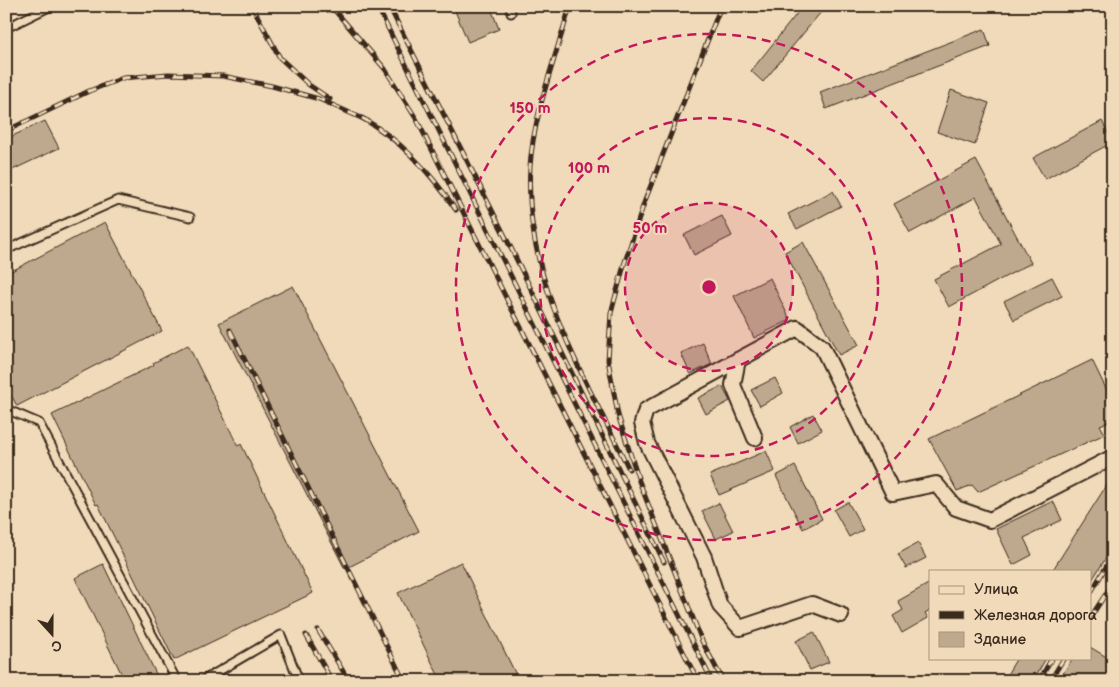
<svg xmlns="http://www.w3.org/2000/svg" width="1119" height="687" font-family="'Balsamiq Sans',sans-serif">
  <rect width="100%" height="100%" fill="#f0dab9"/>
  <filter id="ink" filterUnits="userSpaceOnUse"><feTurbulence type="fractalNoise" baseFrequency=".02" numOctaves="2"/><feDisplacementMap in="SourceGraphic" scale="10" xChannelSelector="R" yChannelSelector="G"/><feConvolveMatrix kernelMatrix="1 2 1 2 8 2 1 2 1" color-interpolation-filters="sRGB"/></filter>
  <g filter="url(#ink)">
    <g fill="#bea98e" stroke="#3b2a1e">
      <polygon points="453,6 490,6 499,29 468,42"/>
      <polygon points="803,6 826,6 763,82 751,71"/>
      <polygon points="984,29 990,46 826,109 820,92"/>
      <polygon points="951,90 989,103 975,145 937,132"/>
      <polygon points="45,121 59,148 6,173 6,139"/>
      <polygon points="1102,121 1113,142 1045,179 1033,158"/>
      <polygon points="976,160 1031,263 949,307 934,279 1001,244 976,197 910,233 894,204"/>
      <polygon points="833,191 841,206 797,229 788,214"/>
      <polygon points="722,216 732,236 694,255 684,235"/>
      <polygon points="105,222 162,331 17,406 6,385 6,274"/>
      <polygon points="803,242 859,345 839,355 785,252"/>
      <polygon points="1052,277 1062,296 1014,320 1004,301"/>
      <polygon points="770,278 790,320 754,338 734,296"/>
      <polygon points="293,286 419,531 345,569 219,323"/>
      <polygon points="703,343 712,364 690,374 681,353"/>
      <polygon points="188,345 238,446 241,444 313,593 174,660 98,504 96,505 52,415 154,365 153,363"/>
      <polygon points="1092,360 1113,403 1113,420 1100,425 1105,434 978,492 972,485 957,491 929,439"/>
      <polygon points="775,378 783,393 760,406 751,390"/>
      <polygon points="722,386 730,401 706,414 698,398"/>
      <polygon points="813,414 822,430 798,443 790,427"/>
      <polygon points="766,451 775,471 719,495 710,475"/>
      <polygon points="795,466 822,519 803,529 776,476"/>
      <polygon points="1113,475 1113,547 1090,583 1090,571 1052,571"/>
      <polygon points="1053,501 1062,520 1024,538 1032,555 1013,565 996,529"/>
      <polygon points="848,502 863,529 849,537 834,510"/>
      <polygon points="719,503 733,531 716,539 702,511"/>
      <polygon points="918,543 926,558 906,568 898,554"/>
      <polygon points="461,562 519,681 441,681 398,593"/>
      <polygon points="103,564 158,678 153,681 125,681 75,578"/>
      <polygon points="930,583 930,610 925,613 928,618 902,633 893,616 903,610 898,601"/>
      <polygon points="814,632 829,662 810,670 796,641"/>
      <polygon points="1090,647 1113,661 1113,669 1105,681 1058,681 1073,658 1090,658"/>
      <polygon points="1017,658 1046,658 1033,681 1003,681"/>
    </g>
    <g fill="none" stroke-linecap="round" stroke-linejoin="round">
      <defs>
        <g id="lane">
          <polyline points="510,6 511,13"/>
          <polyline points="6,28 51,6"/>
          <polyline points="6,250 118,200 190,217"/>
          <polyline points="6,409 39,423 177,681"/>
          <polyline points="202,681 281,635 299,681"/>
        </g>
        <g id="street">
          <polyline points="738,360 646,410 642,423 647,443 704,557 720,606 740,628 812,604 841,615"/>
          <polyline points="755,438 733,385 738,360 797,328 822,347 893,493 936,484 956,508 990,520 1113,457"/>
        </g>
      </defs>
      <use href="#lane" stroke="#3b2a1e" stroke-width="11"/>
      <use href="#street" stroke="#3b2a1e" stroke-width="18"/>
      <use href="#lane" stroke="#f0dab9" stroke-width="7"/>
      <use href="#street" stroke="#f0dab9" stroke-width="14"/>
      <defs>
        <g id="rail">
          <polyline points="252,6 280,58 309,85 330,99"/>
          <polyline points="331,6 385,69 417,120 698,681"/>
          <polyline points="377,6 712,681"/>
          <polyline points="389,6 509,244 664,562"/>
          <path d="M 570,6 C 556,56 533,116 530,167 C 523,277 583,374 629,469"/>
          <polyline points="721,6 644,203 624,265 611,313 608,360 618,415 639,481 702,641 723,681"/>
          <path d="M 362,118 C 401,140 431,173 456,210"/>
          <polyline points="6,131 89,91 123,78 168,74 223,76 272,86 319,99 368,121"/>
          <polyline points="230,330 404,681"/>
          <polyline points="1090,594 1113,555"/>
          <polyline points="1090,618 1113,583"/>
          <polyline points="318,630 349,681"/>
          <polyline points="306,635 332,681"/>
          <polyline points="1039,681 1052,658"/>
          <polyline points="1050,681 1064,658"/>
        </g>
      </defs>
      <use href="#rail" stroke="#3b2a1e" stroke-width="5"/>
      <use href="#rail" stroke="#f0dab9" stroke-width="3" stroke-dasharray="9" stroke-linecap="butt"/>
    </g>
  </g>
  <circle cx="709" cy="287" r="84" fill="#c2185b" fill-opacity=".12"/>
  <g fill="none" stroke="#c2185b" stroke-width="2.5" stroke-dasharray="9 6">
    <circle cx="709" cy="287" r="84"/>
    <circle cx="709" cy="287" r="169"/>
    <circle cx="709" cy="287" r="253"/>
  </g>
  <circle cx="709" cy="287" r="8" fill="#c2185b" stroke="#f0dab9" stroke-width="2.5"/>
  <g font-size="15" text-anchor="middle" font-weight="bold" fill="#c2185b" stroke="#f0dab9" stroke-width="4" stroke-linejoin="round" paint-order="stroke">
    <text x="530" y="113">150 m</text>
    <text x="589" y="173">100 m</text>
    <text x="650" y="233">50 m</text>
  </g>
  <rect width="1119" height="687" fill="none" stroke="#f0dab9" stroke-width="25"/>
  <rect x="12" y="12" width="1094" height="662" fill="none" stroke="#3b2a1e" stroke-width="2" filter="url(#ink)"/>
  <rect x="929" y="570" width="162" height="90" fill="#f0dab9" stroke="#a8947b"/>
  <rect x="939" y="586" width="25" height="8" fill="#f0dab9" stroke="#a8947b"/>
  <text x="974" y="594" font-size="15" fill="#3b2a1e">Улица</text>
  <rect x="939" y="611" width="25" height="8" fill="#3b2a1e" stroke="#a8947b"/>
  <text x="974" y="620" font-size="15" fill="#3b2a1e">Железная дорога</text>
  <rect x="939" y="632" width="25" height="15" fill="#bea98e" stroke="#a8947b"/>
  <text x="974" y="644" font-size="15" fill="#3b2a1e">Здание</text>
  <g transform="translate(52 634) rotate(159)" stroke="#f0dab9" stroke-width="4" paint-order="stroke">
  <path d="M0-4L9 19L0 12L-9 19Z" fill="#3b2a1e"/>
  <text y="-8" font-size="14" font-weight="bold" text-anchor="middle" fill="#3b2a1e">С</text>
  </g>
</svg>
